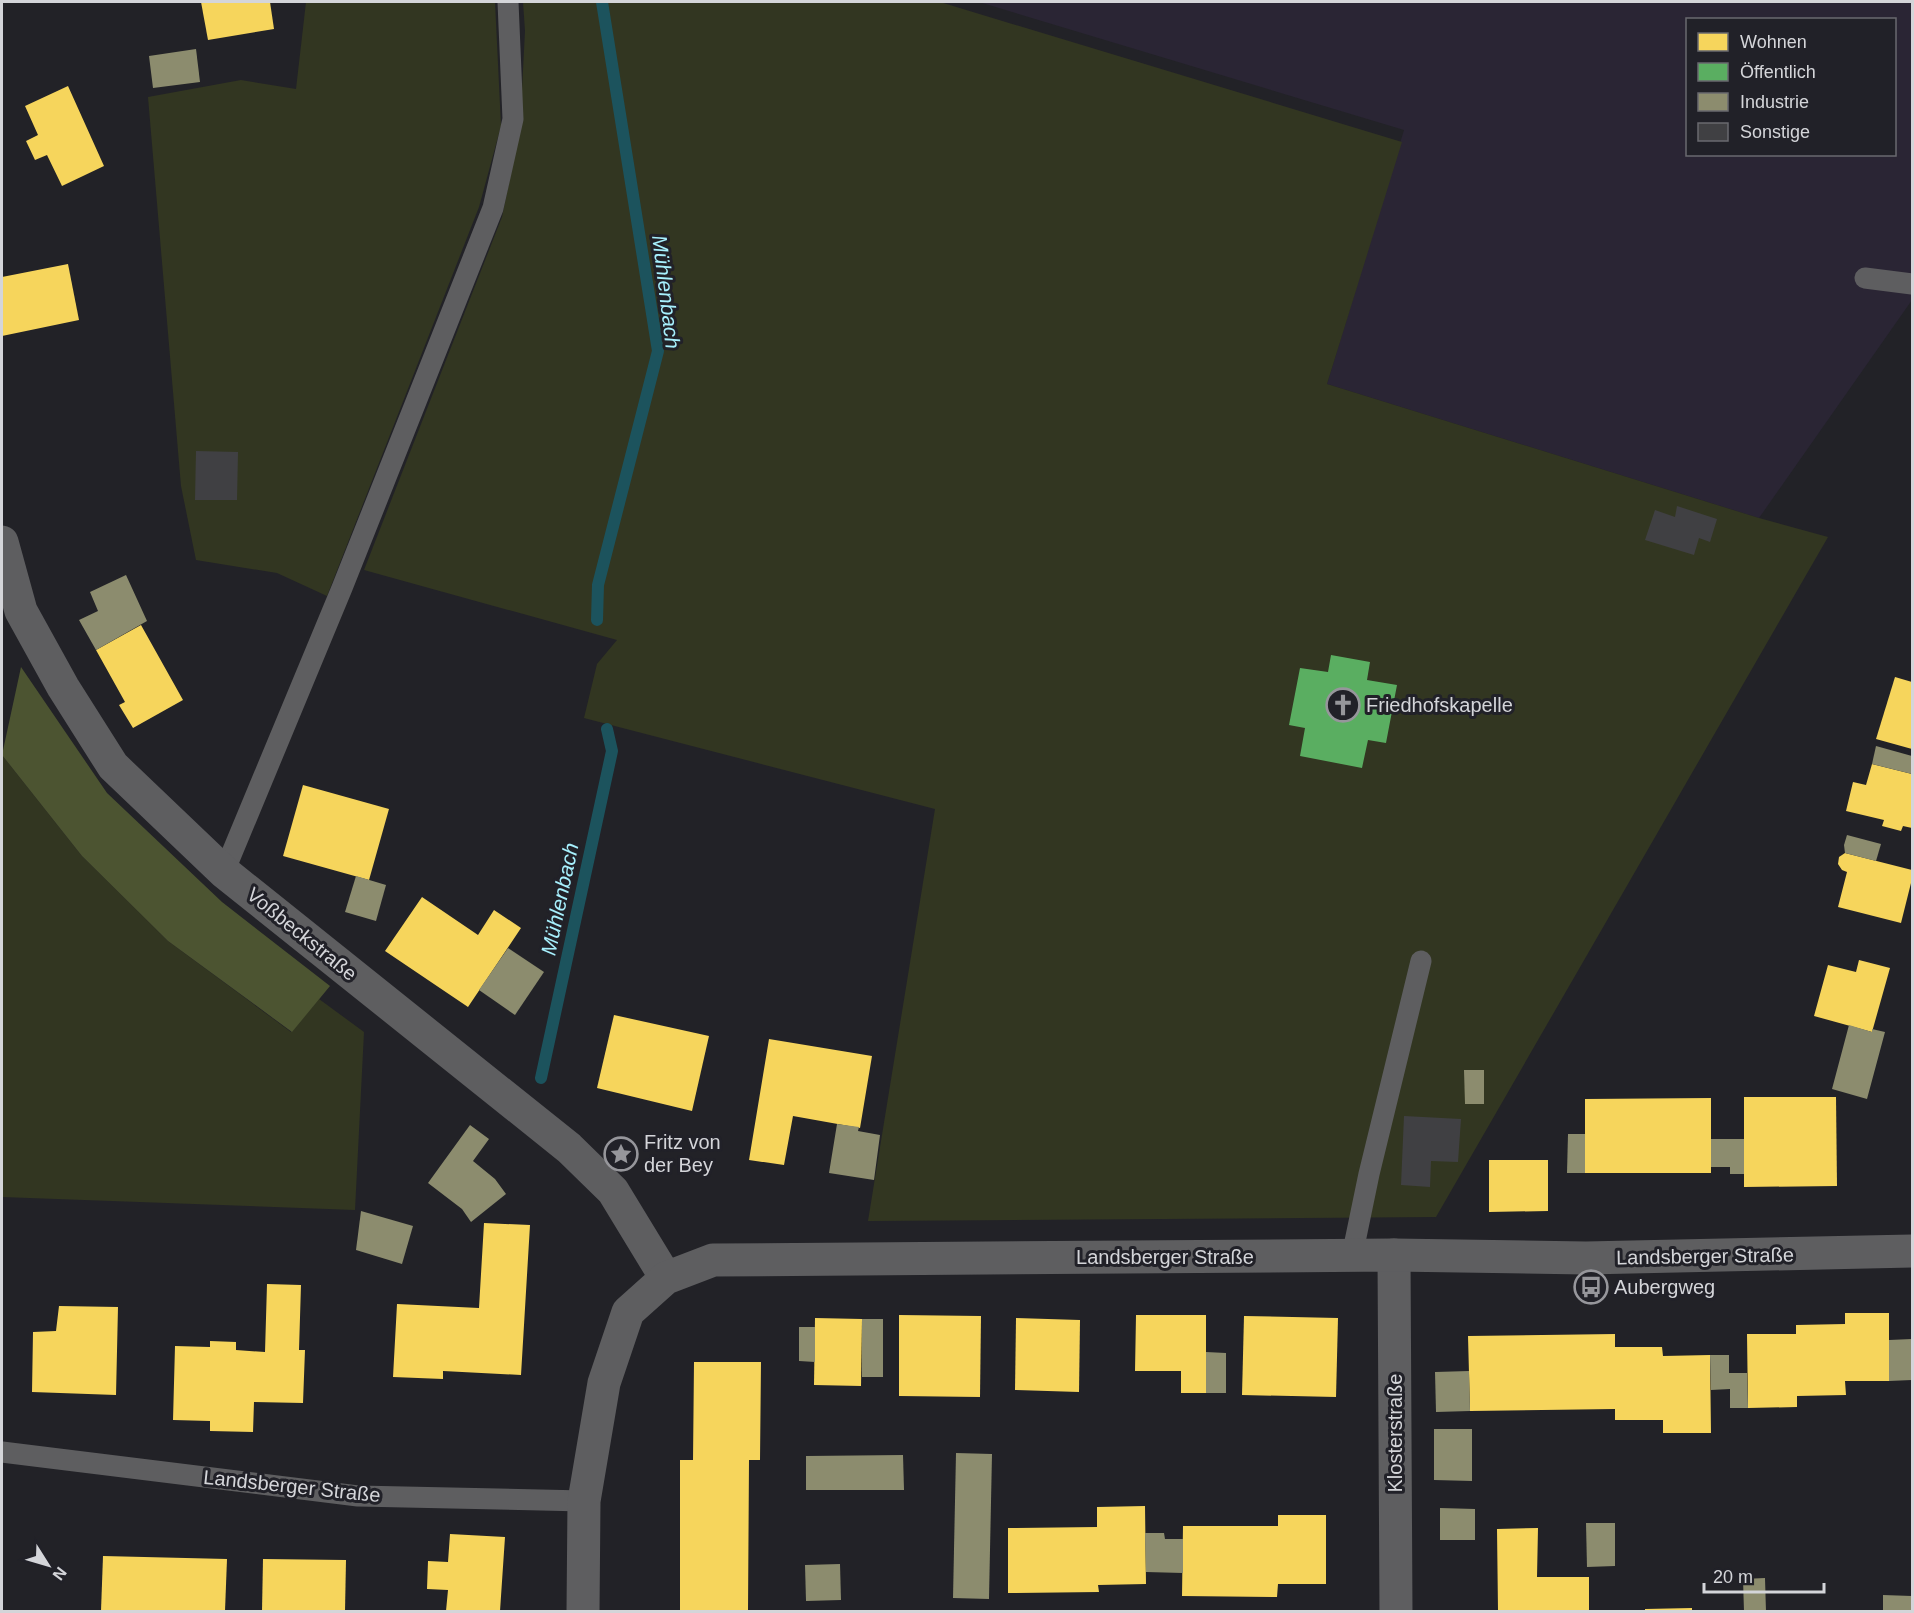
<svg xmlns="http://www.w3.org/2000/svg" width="1914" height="1613" font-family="Arial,sans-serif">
  <rect width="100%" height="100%" fill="#222227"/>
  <path fill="#2a2534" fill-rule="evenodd" d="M 979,2 L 1912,2 L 1912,300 L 1759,518 L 1327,384 L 1404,130 ZM 1688,20 L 1894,20 L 1894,154 L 1688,154 Z"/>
  <g fill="#323621">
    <polygon points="306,2 495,2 501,126 479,207 327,596 277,573 196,560 181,486 148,97 241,80 296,89"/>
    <polygon points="523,2 940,2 1402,142 1327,384 1759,518 1828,537 1436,1217 868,1221 935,809 584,718 597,664 617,640 364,570 502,217 520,129 525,31"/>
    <polygon points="2,755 82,856 168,941 291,1032 319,999 364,1032 355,1210 2,1197"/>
  </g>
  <polygon fill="#4c5431" points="21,667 107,793 222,902 330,986 292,1032 168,941 82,856 2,755"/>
  <g fill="#f6d55c">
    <polygon points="201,2 270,2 274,29 208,40"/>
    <polygon points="68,86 104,166 62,186 47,155 35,160 26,141 38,135 25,106"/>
    <polygon points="68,264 79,320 2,336 2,277"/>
    <polygon points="141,625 183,700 133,728 119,705 125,702 96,650"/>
    <polygon points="1895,677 1912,682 1912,749 1876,739"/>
    <polygon points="1872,764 1912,774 1912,828 1903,826 1901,831 1882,826 1884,820 1846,811 1853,782 1866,785"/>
    <polygon points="303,785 389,809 369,880 283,856"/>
    <polygon points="1845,853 1912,870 1912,879 1901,923 1838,907 1847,872 1842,870 1838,864 1839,857"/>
    <polygon points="422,897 478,935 494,910 521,928 468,1007 385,951"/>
    <polygon points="1859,960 1890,968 1872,1032 1814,1016 1828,965 1856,972"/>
    <polygon points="614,1015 709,1036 692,1111 597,1088"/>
    <polygon points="769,1039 872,1056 860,1128 793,1116 784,1165 749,1160"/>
    <polygon points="1744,1097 1836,1097 1837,1186 1744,1187"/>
    <polygon points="1711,1098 1711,1173 1585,1173 1585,1099"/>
    <polygon points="1489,1160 1548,1160 1548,1211 1489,1212"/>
    <polygon points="484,1223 530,1225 521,1375 443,1371 443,1379 393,1377 397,1304 479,1308"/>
    <polygon points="267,1284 301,1285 299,1350 305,1350 303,1403 254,1402 253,1432 210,1431 210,1421 173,1420 175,1346 210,1347 210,1341 236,1342 236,1350 265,1352"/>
    <polygon points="59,1306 118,1307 116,1395 32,1392 33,1332 56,1331"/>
    <polygon points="1845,1313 1889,1313 1889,1381 1845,1381 1846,1395 1797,1396 1797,1407 1748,1408 1747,1334 1796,1334 1796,1325 1845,1324"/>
    <polygon points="899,1315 981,1316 980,1397 899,1396"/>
    <polygon points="1136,1315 1206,1315 1206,1393 1181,1393 1181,1371 1135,1371"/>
    <polygon points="1244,1316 1338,1318 1336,1397 1242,1395"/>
    <polygon points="815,1318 862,1319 861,1386 814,1385"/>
    <polygon points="1016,1318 1080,1320 1079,1392 1015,1390"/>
    <polygon points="1615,1334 1615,1347 1662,1347 1663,1356 1710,1355 1711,1433 1663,1433 1663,1420 1615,1420 1615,1409 1470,1411 1468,1336"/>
    <polygon points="694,1362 761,1362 760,1460 749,1460 748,1611 680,1611 680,1460 693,1460"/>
    <polygon points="1145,1506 1146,1584 1098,1585 1099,1592 1008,1593 1008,1528 1097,1527 1097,1507"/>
    <polygon points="1278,1515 1326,1515 1326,1584 1278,1584 1277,1597 1182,1596 1183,1526 1278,1526"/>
    <polygon points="1538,1528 1537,1577 1589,1577 1589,1611 1498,1611 1497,1529"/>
    <polygon points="450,1534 505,1537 500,1611 446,1611 448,1590 427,1589 428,1561 448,1562"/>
    <polygon points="103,1556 227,1559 225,1611 101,1611"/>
    <polygon points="263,1559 346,1560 345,1611 262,1611"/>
    <polygon points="1692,1608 1692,1611 1645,1611 1645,1609"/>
  </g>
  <polygon fill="#5aae61" points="1331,655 1370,662 1367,680 1397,685 1386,743 1368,740 1362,768 1300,756 1305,728 1289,725 1300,668 1328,672"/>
  <g fill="#8c8c6e">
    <polygon points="196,49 200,82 153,88 149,56"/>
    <polygon points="126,575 147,621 96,650 79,620 98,611 90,592"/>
    <polygon points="1876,746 1912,756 1912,774 1872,764"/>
    <polygon points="1847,835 1881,844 1876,861 1845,853 1844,845"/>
    <polygon points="356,876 386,885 376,921 345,912"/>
    <polygon points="508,948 544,972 515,1015 479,990"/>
    <polygon points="1849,1025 1872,1032 1872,1029 1885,1032 1867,1099 1832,1089"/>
    <polygon points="1464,1070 1484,1070 1484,1104 1465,1104"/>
    <polygon points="837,1124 859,1127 858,1131 880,1135 874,1180 829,1173"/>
    <polygon points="470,1125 489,1139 473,1161 495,1179 506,1194 471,1222 462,1209 428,1183"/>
    <polygon points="1568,1134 1585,1134 1585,1173 1567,1173"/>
    <polygon points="1711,1139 1744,1139 1744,1174 1730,1174 1730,1167 1711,1167"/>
    <polygon points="361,1211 413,1226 402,1264 356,1250"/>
    <rect x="862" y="1319" width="21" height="58"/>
    <polygon points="799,1327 815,1327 815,1362 799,1361"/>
    <polygon points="1912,1339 1912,1380 1889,1381 1889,1340"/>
    <polygon points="1206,1352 1226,1353 1226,1393 1206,1393"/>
    <polygon points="1710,1355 1729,1355 1729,1373 1747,1373 1748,1408 1730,1408 1730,1389 1711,1390"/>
    <polygon points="1469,1371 1470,1411 1436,1412 1435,1372"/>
    <polygon points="1434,1429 1472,1429 1472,1481 1434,1480"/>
    <polygon points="956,1453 992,1454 989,1599 953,1598"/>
    <polygon points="903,1455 904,1490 806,1490 806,1456"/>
    <polygon points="1440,1508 1475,1509 1475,1540 1440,1540"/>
    <polygon points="1586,1523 1615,1523 1615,1566 1587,1567"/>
    <polygon points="1145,1533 1164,1533 1165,1539 1183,1539 1183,1573 1146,1572"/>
    <polygon points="840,1564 841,1600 806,1601 805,1565"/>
    <polygon points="1765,1578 1766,1612 1744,1612 1743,1579"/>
    <polygon points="1883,1595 1912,1596 1912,1612 1883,1612"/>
  </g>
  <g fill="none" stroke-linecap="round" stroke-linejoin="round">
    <g stroke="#1c535d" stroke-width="12">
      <polyline points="597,620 598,585 658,351 602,2"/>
      <polyline points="541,1078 612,751 607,729"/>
    </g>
  </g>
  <g fill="#404043">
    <polygon points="196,451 238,452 237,500 195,500"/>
    <polygon points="1677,506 1717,519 1710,542 1699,538 1694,555 1645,540 1655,510 1675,517"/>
    <polygon points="1404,1116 1461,1119 1458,1162 1431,1161 1430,1187 1401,1185"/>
  </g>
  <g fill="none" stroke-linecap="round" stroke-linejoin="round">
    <g stroke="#5e5e60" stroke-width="21">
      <polyline points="1865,278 1912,284"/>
      <polyline points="224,872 342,588 493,208 513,119 508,2"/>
      <polyline points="1352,1256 1369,1174 1421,961"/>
      <polyline points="2,1452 358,1496 584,1501"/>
    </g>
    <g stroke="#5e5e60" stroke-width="33">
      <polyline points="2,542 21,611 63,687 113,766 224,872 569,1148 613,1191 666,1278"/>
      <polyline points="1394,1255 1396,1612"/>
      <polyline points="583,1612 584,1501 604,1383 628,1312 666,1278 713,1260 1394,1255 1586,1258 1912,1251"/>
    </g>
  </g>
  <defs>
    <symbol id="church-ring" viewBox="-11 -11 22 22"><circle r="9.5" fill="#212128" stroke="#96969b" stroke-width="1.5"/><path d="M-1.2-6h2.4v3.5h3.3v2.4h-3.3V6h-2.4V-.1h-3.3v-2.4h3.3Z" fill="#96969b"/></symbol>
    <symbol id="sight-ring" viewBox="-11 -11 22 22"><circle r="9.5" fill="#212128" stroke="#96969b" stroke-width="1.5"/><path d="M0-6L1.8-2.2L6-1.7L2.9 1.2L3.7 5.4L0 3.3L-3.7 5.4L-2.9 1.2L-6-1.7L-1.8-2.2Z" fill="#96969b"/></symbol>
    <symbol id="bus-ring" viewBox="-11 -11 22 22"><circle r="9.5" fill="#212128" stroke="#96969b" stroke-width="1.5"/><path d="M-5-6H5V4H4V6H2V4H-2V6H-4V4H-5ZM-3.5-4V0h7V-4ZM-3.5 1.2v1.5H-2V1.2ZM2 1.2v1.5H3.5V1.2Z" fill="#96969b"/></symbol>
  </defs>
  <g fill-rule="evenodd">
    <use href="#church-ring" x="1324" y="686" width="38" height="38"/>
    <use href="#sight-ring" x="602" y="1135" width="38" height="38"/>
    <use href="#bus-ring" x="1572" y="1268" width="38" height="38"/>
  </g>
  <g text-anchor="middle" stroke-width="6" stroke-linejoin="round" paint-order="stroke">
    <g font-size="20" fill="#d4d5d9" stroke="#212128" text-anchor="start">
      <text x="1366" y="712">Friedhofskapelle</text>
      <text x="644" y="1149">Fritz von<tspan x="644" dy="23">der Bey</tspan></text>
      <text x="1614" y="1294">Aubergweg</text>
    </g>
    <g font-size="20" fill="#d4d5d9" stroke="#212128">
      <text transform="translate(302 934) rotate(39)" y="7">Voßbeckstraße</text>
      <text transform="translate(1705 1256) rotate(-1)" y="7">Landsberger Straße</text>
      <text x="1165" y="1264">Landsberger Straße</text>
      <text transform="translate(1395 1433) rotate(-90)" y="7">Klosterstraße</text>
      <text transform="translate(292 1486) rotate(6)" y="7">Landsberger Straße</text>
    </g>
    <g font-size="21" font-style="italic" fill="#a7f0fd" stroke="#212128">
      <text transform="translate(666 292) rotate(83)" y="7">Mühlenbach</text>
      <text transform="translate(560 899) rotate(-78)" y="7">Mühlenbach</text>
    </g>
  </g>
  <rect width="1914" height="1613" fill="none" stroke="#d4d5d9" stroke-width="6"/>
  <rect x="1686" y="18" width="210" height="138" fill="#212128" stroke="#69696f" stroke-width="1.5"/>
  <rect x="1698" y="33" width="30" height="18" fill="#f6d55c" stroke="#69696f" stroke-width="1.5"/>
  <text x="1740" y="48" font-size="18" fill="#d4d5d9">Wohnen</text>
  <rect x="1698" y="63" width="30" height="18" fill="#5aae61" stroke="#69696f" stroke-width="1.5"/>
  <text x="1740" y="78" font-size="18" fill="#d4d5d9">Öffentlich</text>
  <rect x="1698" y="93" width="30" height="18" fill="#8c8c6e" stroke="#69696f" stroke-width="1.5"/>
  <text x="1740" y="108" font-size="18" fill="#d4d5d9">Industrie</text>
  <rect x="1698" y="123" width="30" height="18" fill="#404043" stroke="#69696f" stroke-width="1.5"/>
  <text x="1740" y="138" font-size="18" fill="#d4d5d9">Sonstige</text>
  <g transform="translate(48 1565) rotate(127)" stroke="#212128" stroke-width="4.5" paint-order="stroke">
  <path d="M0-4.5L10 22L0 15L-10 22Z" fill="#d4d5d9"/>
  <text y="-9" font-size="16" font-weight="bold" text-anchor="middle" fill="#d4d5d9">N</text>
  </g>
  <path d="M1704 1583v9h120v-9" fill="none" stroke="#d4d5d9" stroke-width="3"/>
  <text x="1713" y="1583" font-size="18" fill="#d4d5d9" stroke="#212128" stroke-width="4.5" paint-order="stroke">20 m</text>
</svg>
